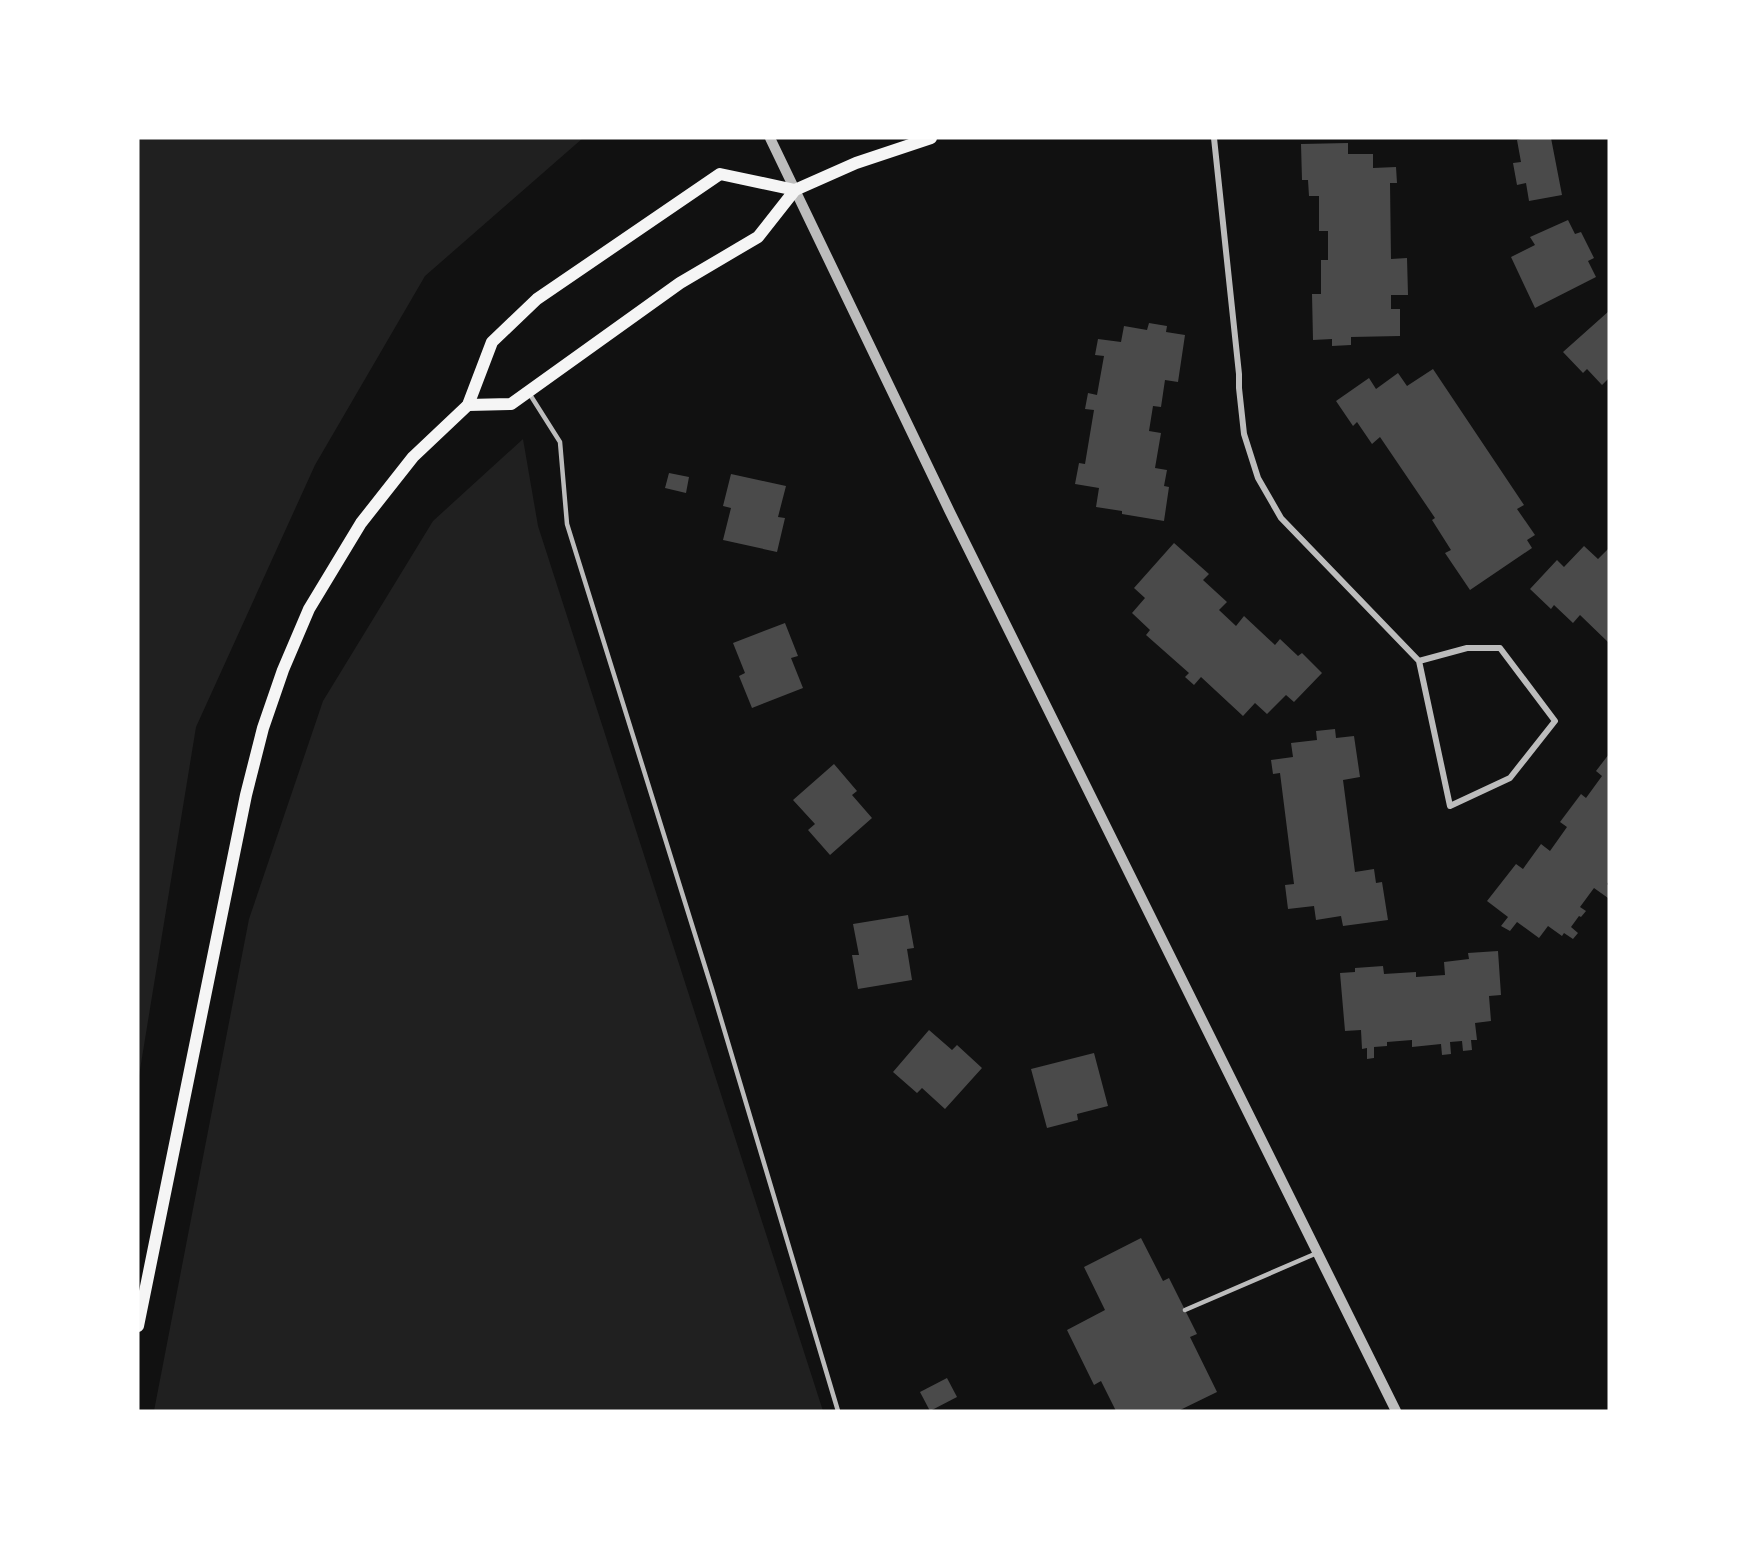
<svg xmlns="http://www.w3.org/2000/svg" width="1747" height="1549" font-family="'Noto Sans',sans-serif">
  <rect width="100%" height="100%" fill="#111"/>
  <g fill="#202020">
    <polygon points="138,138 583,138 425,276 315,465 196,727 138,1082"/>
    <polygon points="523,439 538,526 823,1411 154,1411 249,919 323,701 433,521"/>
  </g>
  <g fill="#4a4a4a">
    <polygon points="1525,138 1551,138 1562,195 1529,201 1526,183 1517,185 1513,163 1521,162 1517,140"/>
    <polygon points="1348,143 1348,154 1373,154 1373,168 1396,167 1397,183 1390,183 1391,259 1407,258 1408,295 1391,295 1391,309 1400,309 1400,336 1351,337 1351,345 1332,346 1332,339 1313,340 1312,294 1321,294 1321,260 1328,260 1328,231 1319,231 1319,196 1309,196 1308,180 1302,180 1301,144"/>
    <polygon points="1568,220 1575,234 1581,232 1594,258 1588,261 1596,277 1535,308 1511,257 1535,245 1530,237"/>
    <polygon points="1609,311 1609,378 1602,385 1587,369 1583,373 1563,352"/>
    <polygon points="1149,323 1167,326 1166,332 1185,335 1178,382 1165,380 1161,407 1153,406 1149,431 1161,433 1155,468 1167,470 1164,486 1169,487 1164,521 1122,514 1122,511 1096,507 1099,488 1075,484 1079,463 1085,464 1094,410 1085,409 1088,393 1097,395 1104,356 1095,355 1098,339 1121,342 1124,326 1147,330"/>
    <polygon points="1433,369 1524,505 1517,509 1535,535 1527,540 1532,548 1470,590 1445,553 1451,550 1432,520 1435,518 1380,437 1372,444 1357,422 1353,426 1336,401 1369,378 1376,389 1398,373 1407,386"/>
    <polygon points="669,473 689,477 686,493 665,488"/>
    <polygon points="731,474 786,486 778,517 785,518 777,552 723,540 731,508 723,506"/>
    <polygon points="1174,543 1209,574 1203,580 1227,602 1219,610 1236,626 1244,616 1275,645 1280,639 1298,656 1302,653 1322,673 1294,702 1286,695 1267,714 1255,703 1243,716 1201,677 1194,685 1185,677 1189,673 1146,635 1150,630 1132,613 1145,598 1134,588"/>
    <polygon points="1584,546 1598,559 1609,548 1609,643 1580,615 1573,623 1554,605 1551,609 1530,589 1557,560 1564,567"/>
    <polygon points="785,623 798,656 791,658 803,688 752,708 739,676 745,673 733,643"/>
    <polygon points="1335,729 1336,738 1354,736 1360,777 1343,780 1355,872 1374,869 1376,883 1382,882 1388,920 1343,926 1341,916 1316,920 1314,906 1288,909 1285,885 1294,884 1280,773 1273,774 1271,760 1293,757 1291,743 1317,740 1316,731"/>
    <polygon points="1609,754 1609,881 1607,884 1609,886 1609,897 1608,898 1594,888 1580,907 1586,911 1581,917 1579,916 1571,927 1578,933 1573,939 1564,933 1562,936 1548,926 1539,938 1517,922 1510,931 1501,926 1508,917 1487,901 1516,864 1523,869 1541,844 1550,851 1567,827 1560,822 1581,794 1586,798 1602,776 1596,771"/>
    <polygon points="834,764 857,791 852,795 872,818 830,855 808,830 815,824 793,800"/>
    <polygon points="908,915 914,948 907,949 912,980 858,989 852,955 859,955 853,924"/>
    <polygon points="1498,951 1501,995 1489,996 1491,1021 1475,1023 1477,1040 1471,1040 1472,1050 1463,1051 1462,1041 1450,1042 1451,1054 1442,1055 1441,1044 1412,1047 1412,1040 1387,1042 1387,1046 1374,1047 1374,1058 1367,1059 1367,1048 1362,1049 1361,1030 1345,1031 1340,973 1355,972 1355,968 1383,966 1384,974 1416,972 1416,977 1445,975 1444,962 1469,959 1468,953"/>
    <polygon points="929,1030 952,1050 957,1045 982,1068 945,1109 922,1088 917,1093 893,1072"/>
    <polygon points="1094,1053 1108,1106 1077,1114 1078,1120 1047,1128 1031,1069"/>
    <polygon points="1141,1238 1163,1281 1169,1278 1197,1334 1190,1337 1217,1392 1178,1411 1116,1411 1101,1381 1094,1385 1067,1330 1105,1310 1084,1267"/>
    <polygon points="947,1378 957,1397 930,1411 920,1392"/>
  </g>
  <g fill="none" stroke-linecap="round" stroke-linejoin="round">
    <g stroke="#bcbcbc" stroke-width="4.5">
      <polyline points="529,393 560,442 567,524 712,989 838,1411"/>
      <polyline points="1185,1310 1317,1253"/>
    </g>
    <polyline stroke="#bcbcbc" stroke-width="6" points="1214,138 1239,374 1239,388 1244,434 1258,478 1281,518 1419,661 1450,806 1510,778 1555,721 1500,648 1467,648 1419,661"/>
    <polyline stroke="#bcbcbc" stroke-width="10" points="770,138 949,510 1396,1411"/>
    <g stroke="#f5f5f5" stroke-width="12">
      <polyline points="468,405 511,404 680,283 758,237 795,190 856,163 931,138"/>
      <polyline points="138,1326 246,795 263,728 283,670 309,609 361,523 413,457 468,405 492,342 537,299 720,174 795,190"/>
    </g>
  </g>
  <rect width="1747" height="1549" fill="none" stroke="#ffffff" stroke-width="279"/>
</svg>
